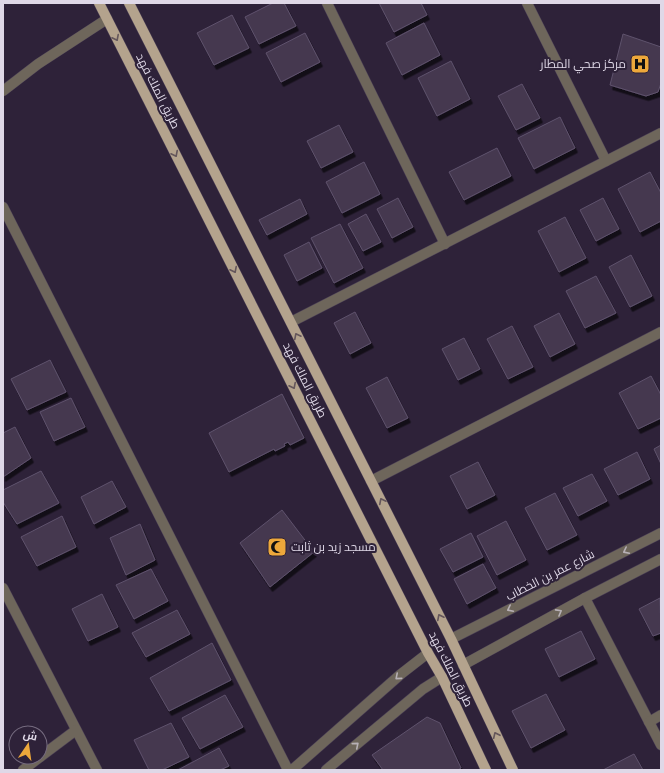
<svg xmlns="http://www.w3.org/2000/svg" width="664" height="773" font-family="'Exo 2',Cairo,sans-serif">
  <defs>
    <filter id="shadow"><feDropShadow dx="2.5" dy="4.5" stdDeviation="0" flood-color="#0009"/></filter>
  </defs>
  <rect width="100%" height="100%" fill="#2e2239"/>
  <g fill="#443850" stroke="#5f526c" filter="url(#shadow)">
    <polygon points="273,3 284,3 296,26 259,44 245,17"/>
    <polygon points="379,3 421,3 427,15 394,32"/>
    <polygon points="232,15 249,48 214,65 197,33"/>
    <polygon points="424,23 440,55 402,75 386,43"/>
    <polygon points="305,33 320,62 281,82 266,53"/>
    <polygon points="623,34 661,47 661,83 658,92 646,96 610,85"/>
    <polygon points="451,61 470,99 437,116 418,78"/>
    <polygon points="522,84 540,118 516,130 498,96"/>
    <polygon points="560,117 575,148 534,169 518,138"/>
    <polygon points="339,125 353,152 321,168 307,141"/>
    <polygon points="497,148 511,176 464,200 449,172"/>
    <polygon points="364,162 380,194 342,213 326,182"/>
    <polygon points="650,172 661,193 661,221 640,232 618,189"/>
    <polygon points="398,198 413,227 392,238 377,209"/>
    <polygon points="603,198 619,229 596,241 580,210"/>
    <polygon points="300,199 307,214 267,235 259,220"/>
    <polygon points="366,214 381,242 363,251 348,224"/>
    <polygon points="565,217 586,258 559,272 538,231"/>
    <polygon points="340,224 363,268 334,283 311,238"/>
    <polygon points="309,242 322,268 297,281 284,255"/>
    <polygon points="631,255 652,296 630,307 609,267"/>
    <polygon points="596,276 616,313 585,328 566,291"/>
    <polygon points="355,312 371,343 350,354 334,323"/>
    <polygon points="559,313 575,344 550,357 534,326"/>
    <polygon points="512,326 533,367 508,379 487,339"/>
    <polygon points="464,338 480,369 458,380 442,349"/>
    <polygon points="50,360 66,392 27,410 11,379"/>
    <polygon points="651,376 661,395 661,418 638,429 619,393"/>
    <polygon points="387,377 408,418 387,428 366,388"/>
    <polygon points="282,394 304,438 290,445 288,442 284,444 285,446 275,451 274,449 229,472 209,433"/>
    <polygon points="71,398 85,427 54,441 40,412"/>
    <polygon points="15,427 31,458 3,477 3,433"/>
    <polygon points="661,445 661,464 654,449"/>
    <polygon points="637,452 650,479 618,495 604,469"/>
    <polygon points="478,462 495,495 467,509 450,476"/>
    <polygon points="41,471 59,503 17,524 3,502 3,490"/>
    <polygon points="592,474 607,501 578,516 563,488"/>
    <polygon points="112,481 126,507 94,524 81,497"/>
    <polygon points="555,493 577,535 547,550 525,508"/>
    <polygon points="282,510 314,552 270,587 240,543"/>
    <polygon points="62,516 76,547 37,566 21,537"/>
    <polygon points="506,521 526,560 497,575 477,536"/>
    <polygon points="140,524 155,560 126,575 110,538"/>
    <polygon points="471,533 483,557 453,572 440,549"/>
    <polygon points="483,564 496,588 467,604 454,579"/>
    <polygon points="151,569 168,601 134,619 116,585"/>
    <polygon points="102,594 118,627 88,641 72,609"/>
    <polygon points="660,598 661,633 653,636 639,609"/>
    <polygon points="177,610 190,634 146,657 132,633"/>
    <polygon points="581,631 595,659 559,677 545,649"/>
    <polygon points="212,643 231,680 169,711 150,678"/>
    <polygon points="546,694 565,730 531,748 512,711"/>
    <polygon points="225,695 243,727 200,749 182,718"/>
    <polygon points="427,717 440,723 461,768 458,770 383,770 372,755"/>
    <polygon points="171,723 189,757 162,770 149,770 134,740"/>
    <polygon points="219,748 229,766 220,770 178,770"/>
    <polygon points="634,754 643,770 603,770"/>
  </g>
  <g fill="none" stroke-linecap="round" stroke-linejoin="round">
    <defs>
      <g id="minor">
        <polyline points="327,3 445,244"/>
        <polyline points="527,3 606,161"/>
        <polyline points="3,91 38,64 107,19"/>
        <polyline points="3,207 288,770"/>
        <polyline points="291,322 661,133"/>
        <polyline points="371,481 661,332"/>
        <polyline points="3,588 97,770"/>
        <polyline points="585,598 661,745"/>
        <polyline points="451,639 661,533"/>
        <polyline points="463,665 585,598 661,559"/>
        <polyline points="649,722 661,715"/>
        <polyline points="40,757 76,730"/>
        <polyline points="23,770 40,757"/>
        <polyline points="292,770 401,674 428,653"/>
        <polyline points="326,770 423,689 442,677"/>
      </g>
      <g id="major">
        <polyline points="99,3 428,653 442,677 486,770"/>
        <polyline points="129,3 451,639 513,770"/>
      </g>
    </defs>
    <use href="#minor" stroke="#4a3f55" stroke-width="11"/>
    <use href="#major" stroke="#4a3f55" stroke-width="11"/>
    <use href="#minor" stroke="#6e665b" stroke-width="10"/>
    <use href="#major" stroke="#b4a38d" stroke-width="10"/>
  </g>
  <defs><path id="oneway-chevron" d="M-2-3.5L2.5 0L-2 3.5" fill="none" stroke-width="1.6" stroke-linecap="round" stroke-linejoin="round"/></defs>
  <g stroke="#64565b">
    <use href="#oneway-chevron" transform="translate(116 38) rotate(63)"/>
    <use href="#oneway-chevron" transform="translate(175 154) rotate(63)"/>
    <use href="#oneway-chevron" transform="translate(234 270) rotate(63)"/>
    <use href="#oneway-chevron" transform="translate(297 336) rotate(-117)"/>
    <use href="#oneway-chevron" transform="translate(293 386) rotate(63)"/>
    <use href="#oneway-chevron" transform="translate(382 501) rotate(-117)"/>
    <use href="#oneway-chevron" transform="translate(440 617) rotate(-117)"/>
    <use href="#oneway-chevron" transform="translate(496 735) rotate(-115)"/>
  </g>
  <g stroke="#b7b0b6">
    <use href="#oneway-chevron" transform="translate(626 551) rotate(153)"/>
    <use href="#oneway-chevron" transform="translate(510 609) rotate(153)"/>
    <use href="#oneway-chevron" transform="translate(559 612) rotate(-29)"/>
    <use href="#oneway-chevron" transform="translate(398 677) rotate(139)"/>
    <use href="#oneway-chevron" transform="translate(356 745) rotate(-40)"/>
  </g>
  <defs>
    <symbol id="hospital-square" viewBox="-11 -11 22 22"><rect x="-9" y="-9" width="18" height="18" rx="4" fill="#eda83b" stroke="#2e2239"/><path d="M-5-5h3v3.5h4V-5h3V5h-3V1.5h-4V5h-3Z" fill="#111"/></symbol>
    <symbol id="mosque-square" viewBox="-11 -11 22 22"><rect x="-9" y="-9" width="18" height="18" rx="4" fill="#eda83b" stroke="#2e2239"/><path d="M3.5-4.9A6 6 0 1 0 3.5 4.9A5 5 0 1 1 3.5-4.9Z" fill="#111"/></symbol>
  </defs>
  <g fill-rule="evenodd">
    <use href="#hospital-square" x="629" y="53" width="22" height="22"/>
    <use href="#mosque-square" x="266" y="536" width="22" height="22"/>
  </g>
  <g text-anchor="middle" stroke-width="4" stroke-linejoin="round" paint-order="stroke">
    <g font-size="12" fill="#dfd8e7" stroke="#2e2239" text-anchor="end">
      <text x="626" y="68">مركز صحي المطار</text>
      <text x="291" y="551" text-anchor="start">مسجد زيد بن ثابت</text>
    </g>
    <g font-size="12" fill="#dfd8e7" stroke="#2e2239">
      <text transform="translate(158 91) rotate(63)" y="4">طريق الملك فهد</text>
      <text transform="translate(305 380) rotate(63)" y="4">طريق الملك فهد</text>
      <text transform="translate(550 575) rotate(-27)" y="4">شارع عمر بن الخطاب</text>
      <text transform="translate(451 669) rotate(63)" y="4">طريق الملك فهد</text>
    </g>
  </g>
  <rect width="664" height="773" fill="none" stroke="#dfd8e7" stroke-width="8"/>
  <g transform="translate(28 745) rotate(13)"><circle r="19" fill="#2e2239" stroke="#756b7f"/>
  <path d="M0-3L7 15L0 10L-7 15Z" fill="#eda83b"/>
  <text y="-6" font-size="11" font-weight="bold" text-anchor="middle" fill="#dfd8e7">ش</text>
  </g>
</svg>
